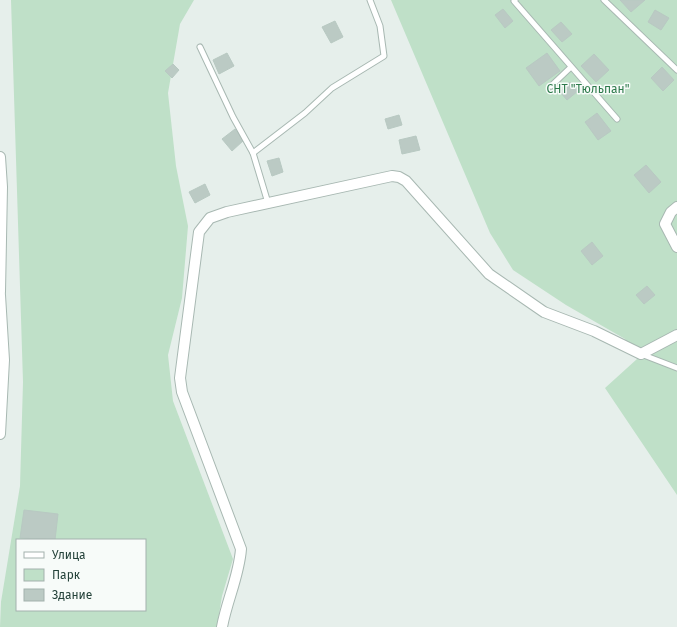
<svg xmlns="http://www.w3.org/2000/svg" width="677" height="627" font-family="'Fira Sans',sans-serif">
  <rect width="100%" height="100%" fill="#e6efeb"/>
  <g fill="#bfe0c8" fill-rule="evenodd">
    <path d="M 11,0 L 194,0 L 180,24 L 168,93 L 176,166 L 188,226 L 182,298 L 168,355 L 173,401 L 233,559 L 222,596 L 217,627 L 0,627 L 1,602 L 20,486 L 23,382 ZM 17,540 L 145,540 L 145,610 L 17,610 Z"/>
    <polygon points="391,0 677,0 677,495 605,388 637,359 625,339 566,305 513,270 490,233"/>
  </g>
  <g fill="#bbcac4" stroke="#b8c9c2">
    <polygon points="620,0 645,0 631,12"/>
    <polygon points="503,9 513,21 505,28 495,15"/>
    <polygon points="655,10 669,18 661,30 648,22"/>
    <polygon points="335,21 343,37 331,43 322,27"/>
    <polygon points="561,22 572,34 562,42 551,30"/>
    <polygon points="227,53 234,66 219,74 213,60"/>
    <polygon points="547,53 560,71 539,86 526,68"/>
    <polygon points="594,54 609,70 596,82 581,66"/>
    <polygon points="173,64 179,70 172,78 165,71"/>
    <polygon points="662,67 674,80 663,91 651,78"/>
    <polygon points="570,82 578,91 567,100 560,92"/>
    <polygon points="597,113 611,131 598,140 585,122"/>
    <polygon points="399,115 402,125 388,129 385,119"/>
    <polygon points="235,129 244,140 232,151 222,139"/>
    <polygon points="416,136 420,150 402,154 399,140"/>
    <polygon points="279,158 283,172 272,176 267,161"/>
    <polygon points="646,165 661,182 649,193 634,175"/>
    <polygon points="205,184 210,195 195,203 189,192"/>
    <polygon points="592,242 603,256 592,265 581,251"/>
    <polygon points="647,286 655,295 644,304 636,295"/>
    <polygon points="24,510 58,514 55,540 20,538"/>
  </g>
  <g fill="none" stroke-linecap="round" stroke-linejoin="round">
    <defs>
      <g id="service">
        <polyline points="515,0 514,1 617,119"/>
        <polyline points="604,0 677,70"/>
        <polyline points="200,47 233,117 253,153 268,203"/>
        <polyline points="551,86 571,67"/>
        <polyline points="253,153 305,113 332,88 384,56 380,26 370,0"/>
        <polyline points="641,354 677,368"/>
      </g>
      <g id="minor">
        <polyline points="0,157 2,187 0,292"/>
        <polyline points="677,207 671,212 665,224 677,247"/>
        <polyline points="0,295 4,360 0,434"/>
        <path d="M 222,627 C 227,600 239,576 241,549 L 182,392 L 180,378 L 199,232 L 210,218 L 227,212 L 392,176 L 399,177 L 406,181 L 489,274 L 544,312 L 594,331 L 641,354 L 677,335"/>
      </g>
    </defs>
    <use href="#service" stroke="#a8b8b2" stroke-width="7"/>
    <use href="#minor" stroke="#a8b8b2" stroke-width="12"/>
    <use href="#service" stroke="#fff" stroke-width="5"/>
    <use href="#minor" stroke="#fff" stroke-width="10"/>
  </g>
  <g text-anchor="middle" stroke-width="3" stroke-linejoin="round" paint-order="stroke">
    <g font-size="12" fill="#2d7a4b" stroke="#f7fbf9">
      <text x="588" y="93">СНТ "Тюльпан"</text>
    </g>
  </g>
  <rect x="16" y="539" width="130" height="72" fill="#f7fbf9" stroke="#a3b1ad"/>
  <rect x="24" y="552" width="20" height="6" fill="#ffffff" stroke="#a3b1ad"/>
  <text x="52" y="559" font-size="12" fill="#24423a">Улица</text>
  <rect x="24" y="569" width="20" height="12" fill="#bfe0c8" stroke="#a3b1ad"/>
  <text x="52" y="579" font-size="12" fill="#24423a">Парк</text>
  <rect x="24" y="589" width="20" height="12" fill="#bbcac4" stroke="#a3b1ad"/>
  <text x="52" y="599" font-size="12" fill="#24423a">Здание</text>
</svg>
